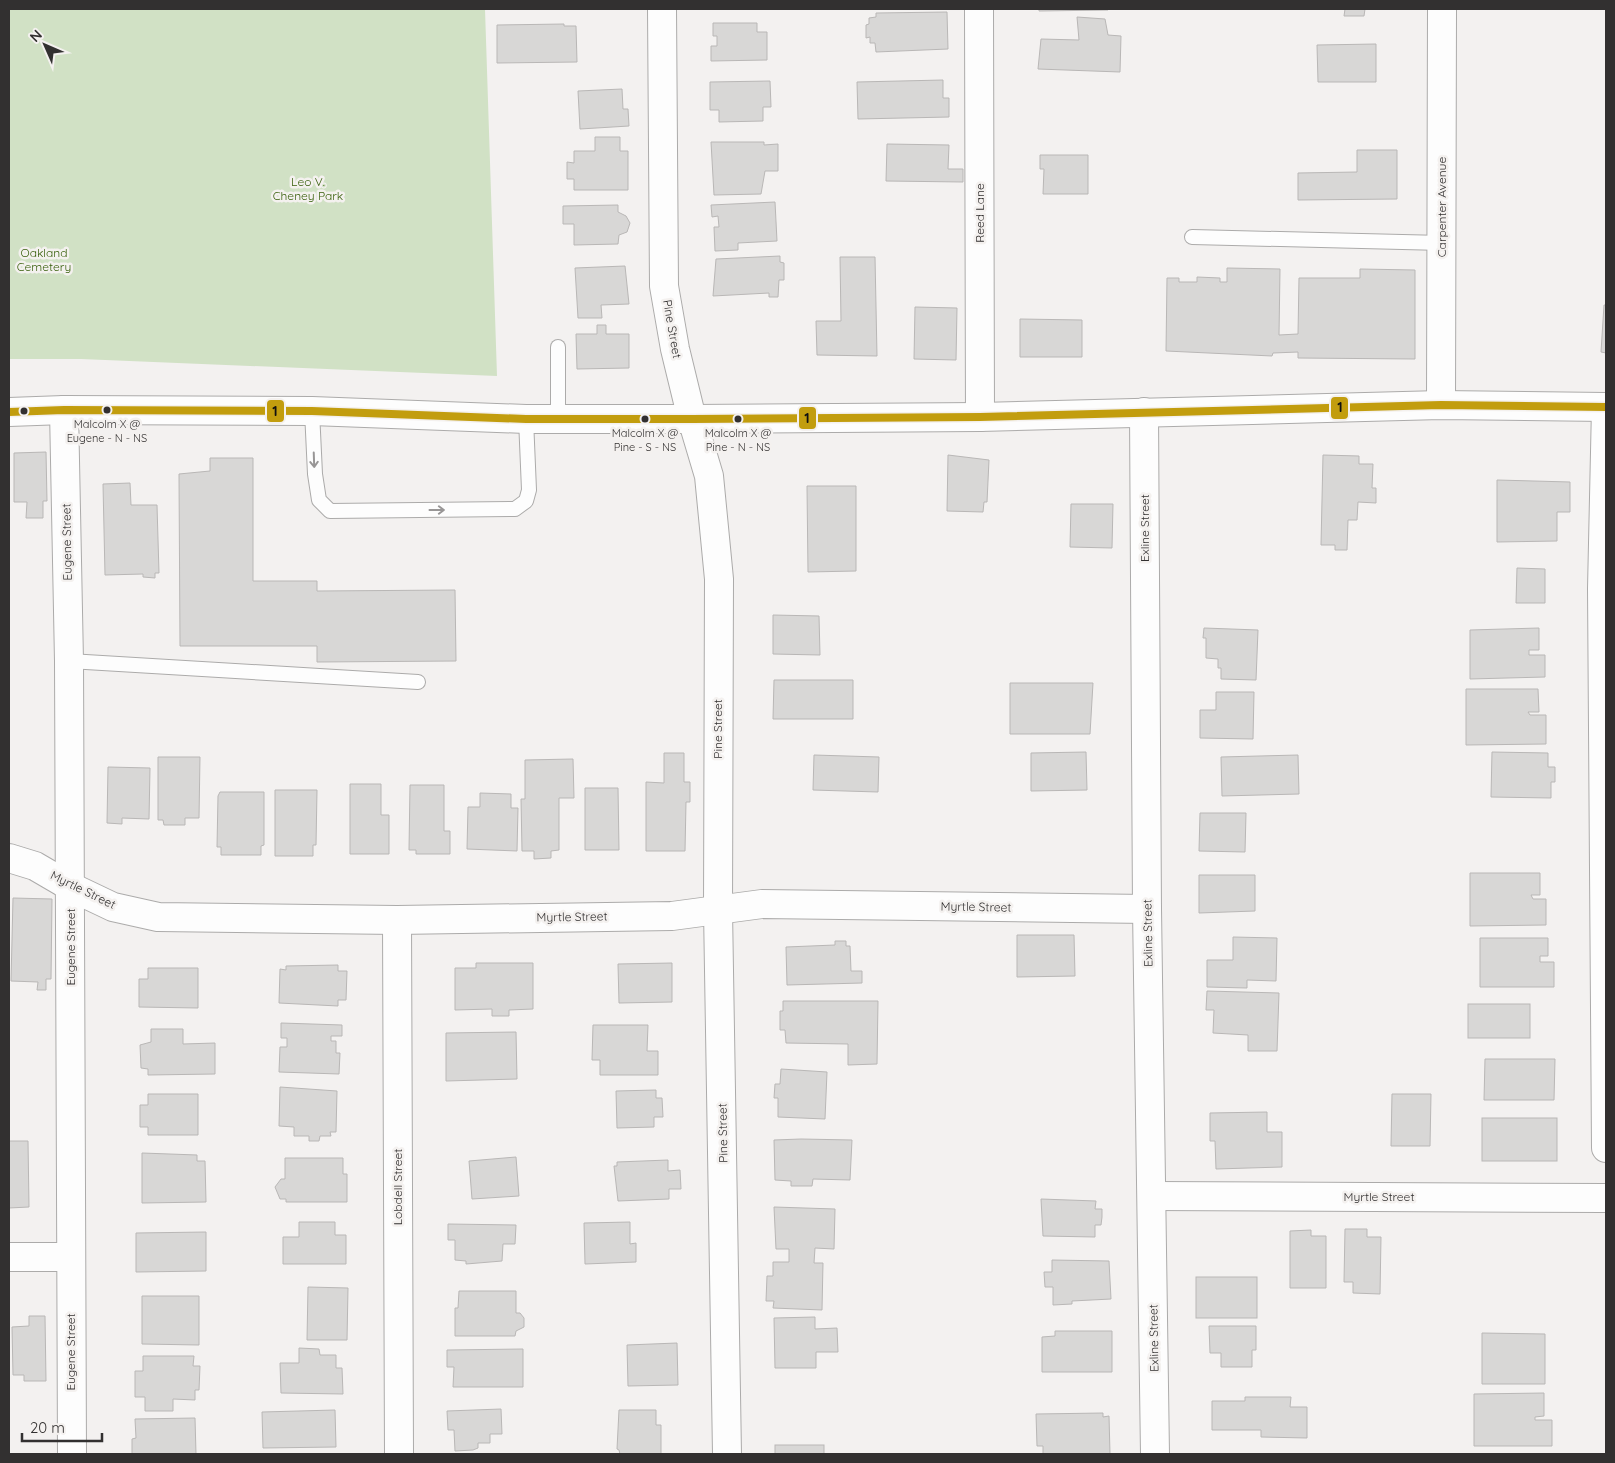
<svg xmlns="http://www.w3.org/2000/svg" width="1615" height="1463" font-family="Quicksand,sans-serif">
  <rect width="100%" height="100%" fill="#f3f1f0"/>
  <polygon fill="#d1e1c5" points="9,9 485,9 497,376 81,359 9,359"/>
  <g fill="#d8d7d6" stroke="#b9b7b6">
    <polygon points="1039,9 1108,9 1108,10 1039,11"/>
    <polygon points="1345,9 1365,9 1364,16 1344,16"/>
    <polygon points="947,12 948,49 876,52 875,43 870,43 870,37 866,38 866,25 869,24 869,18 876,17 876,13"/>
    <polygon points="1077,17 1105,19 1108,35 1121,36 1120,72 1038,69 1041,39 1079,40"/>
    <polygon points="713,23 757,23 757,32 767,32 767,60 711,61 711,46 717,46 717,36 713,36"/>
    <polygon points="564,24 564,26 576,26 577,62 497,63 497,25"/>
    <polygon points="1376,44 1376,82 1318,82 1317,45"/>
    <polygon points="943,80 943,98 949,98 949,117 858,119 857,82"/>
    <polygon points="770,81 771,107 763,107 763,121 719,122 719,110 710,110 710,82"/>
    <polygon points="622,89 623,109 628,109 629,126 580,129 578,91"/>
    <polygon points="595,137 620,137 620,151 628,151 628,190 574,190 574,179 567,179 567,162 574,163 574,151 595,151"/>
    <polygon points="711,142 764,142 764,145 778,144 778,171 765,171 761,194 714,195"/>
    <polygon points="887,144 949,145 948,169 963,169 963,182 886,181"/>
    <polygon points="1357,150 1397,150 1397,199 1298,200 1298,173 1357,172"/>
    <polygon points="1040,155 1088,155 1088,194 1043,194 1044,169 1040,169"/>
    <polygon points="775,202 777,241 738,243 738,250 715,251 714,227 719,227 718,216 712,217 711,205"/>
    <polygon points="618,205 618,212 626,216 630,223 627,232 619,235 618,244 574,245 574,224 563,224 563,206"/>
    <polygon points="780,256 780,262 784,263 784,280 779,280 778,297 769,297 769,293 713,296 716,259"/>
    <polygon points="840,257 875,257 877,356 817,355 816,321 841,321"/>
    <polygon points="625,266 629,304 601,305 602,318 578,318 575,268"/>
    <polygon points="1227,268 1280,269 1279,335 1298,334 1299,278 1360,278 1360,269 1415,270 1415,359 1298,358 1298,352 1273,353 1272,356 1166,351 1167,278 1179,278 1179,282 1197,282 1197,277 1220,278 1220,282 1227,282"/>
    <polygon points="1604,305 1606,305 1606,353 1601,352"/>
    <polygon points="915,307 957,308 956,360 914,359"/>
    <polygon points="1020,319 1082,320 1082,357 1020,357"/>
    <polygon points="597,325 606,325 606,334 629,334 629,368 577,369 576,334 597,334"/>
    <polygon points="46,452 47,501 43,501 43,518 26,518 27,502 14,502 14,453"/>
    <polygon points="948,455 989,460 987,502 984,502 983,512 947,511"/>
    <polygon points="1323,455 1359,456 1359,464 1373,464 1372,488 1376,488 1376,503 1358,502 1357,520 1348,520 1347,550 1335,550 1335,545 1321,545"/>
    <polygon points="210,458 253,458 253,581 317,581 317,591 455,590 456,661 317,662 317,646 180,646 179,474 210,471"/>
    <polygon points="1497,480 1570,482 1570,512 1557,512 1557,541 1497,542"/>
    <polygon points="130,483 131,505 157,505 159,573 155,573 155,578 143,577 143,574 105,575 103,484"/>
    <polygon points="807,486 856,486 856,571 808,572"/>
    <polygon points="1071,504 1113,504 1112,548 1070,547"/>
    <polygon points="1517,568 1545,569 1545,603 1516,603"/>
    <polygon points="773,615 819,616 820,655 773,654"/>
    <polygon points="1204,628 1258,630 1256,680 1221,679 1221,668 1218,668 1218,659 1206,658 1206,638 1203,638"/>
    <polygon points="1539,628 1539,650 1529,650 1529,655 1545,655 1545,677 1470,679 1470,630"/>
    <polygon points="774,680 853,680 853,719 773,719"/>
    <polygon points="1010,683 1093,683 1090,734 1010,734"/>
    <polygon points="1466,689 1538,689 1539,712 1528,712 1530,715 1546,715 1546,744 1466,745"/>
    <polygon points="1216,692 1254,692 1253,739 1200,738 1200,710 1216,710"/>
    <polygon points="1086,752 1087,790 1031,791 1031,753"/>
    <polygon points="1492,752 1548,753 1548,767 1555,767 1555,782 1551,782 1551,798 1491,797"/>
    <polygon points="664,753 684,753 684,782 690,782 690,802 686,802 685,851 646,851 646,782 664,783"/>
    <polygon points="814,755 879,757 878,792 813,790"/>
    <polygon points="1298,755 1299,794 1222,796 1221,757"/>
    <polygon points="158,757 200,757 199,818 185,818 185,825 164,825 163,820 158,820"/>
    <polygon points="573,759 574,798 559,798 559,850 551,851 551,858 534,859 534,851 522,851 521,799 525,799 525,760"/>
    <polygon points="108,767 150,768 149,819 122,818 122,824 107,823"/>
    <polygon points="350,784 381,784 381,815 389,815 389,854 350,854"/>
    <polygon points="410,785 444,785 444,831 450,831 450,854 416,854 416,850 409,850"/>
    <polygon points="585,788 618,788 619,850 585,850"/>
    <polygon points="275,790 317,790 316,845 313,845 313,856 275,856"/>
    <polygon points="220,792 264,792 264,845 261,846 261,855 221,855 221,847 217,847 218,796"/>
    <polygon points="480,793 511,794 511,808 518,808 517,851 467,849 468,807 480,807"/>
    <polygon points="1200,813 1246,813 1245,852 1199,851"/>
    <polygon points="1470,873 1540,873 1540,895 1531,895 1533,899 1546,899 1546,925 1470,926"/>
    <polygon points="1199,875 1255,875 1255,911 1199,913"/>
    <polygon points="13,898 52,899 51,979 46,979 46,990 37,990 38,982 11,981"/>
    <polygon points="1017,935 1074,935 1075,976 1017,977"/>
    <polygon points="1233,937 1277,938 1276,981 1247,980 1247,988 1207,987 1207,960 1233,960"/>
    <polygon points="1480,938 1548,938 1548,956 1540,956 1540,962 1554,962 1554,987 1480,987"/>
    <polygon points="835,941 846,941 846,946 850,946 851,971 862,971 862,983 787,985 786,947 835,945"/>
    <polygon points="476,963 533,963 533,1009 509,1010 509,1016 492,1016 492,1009 455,1010 455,968 476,968"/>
    <polygon points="672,963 672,1002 619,1003 618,964"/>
    <polygon points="338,965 338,971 347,971 346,1000 338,1000 338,1006 279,1003 280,969 286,970 286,966"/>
    <polygon points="148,968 198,968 198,1008 139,1007 139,979 148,979"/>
    <polygon points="1207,991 1279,993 1277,1051 1248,1051 1248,1035 1213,1033 1214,1010 1206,1010"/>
    <polygon points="783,1001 878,1001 877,1064 848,1065 848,1044 786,1043 785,1030 780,1030 780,1011 783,1011"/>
    <rect x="1468" y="1004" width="62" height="34"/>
    <polygon points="281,1023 342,1025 342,1036 331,1036 331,1041 336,1041 336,1053 340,1053 339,1074 279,1072 280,1047 287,1047 287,1038 281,1038"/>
    <polygon points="593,1025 648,1025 647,1051 658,1051 658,1075 600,1075 600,1060 592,1060"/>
    <polygon points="151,1029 183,1029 183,1044 215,1043 215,1074 148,1075 148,1069 141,1068 140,1045 151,1042"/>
    <polygon points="516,1032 517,1079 446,1081 446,1033"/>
    <polygon points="1485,1059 1555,1059 1554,1100 1484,1100"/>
    <polygon points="781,1069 827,1072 825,1119 778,1117 778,1098 774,1098 775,1084 780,1084"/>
    <polygon points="280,1087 337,1091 336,1132 330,1132 331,1136 320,1136 319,1141 309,1141 309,1136 294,1136 294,1127 279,1126"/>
    <polygon points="656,1090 656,1098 662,1098 663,1117 654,1117 654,1127 617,1128 616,1091"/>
    <polygon points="148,1094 198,1094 198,1135 148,1135 148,1127 140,1127 140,1105 148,1105"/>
    <polygon points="1392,1094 1431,1094 1430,1146 1391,1146"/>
    <polygon points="1267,1112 1267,1132 1282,1132 1282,1167 1216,1169 1215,1141 1210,1141 1210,1113"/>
    <rect x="1482" y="1118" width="75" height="43"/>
    <polygon points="801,1139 852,1140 850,1180 813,1179 812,1186 791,1186 791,1181 775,1180 774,1140"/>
    <polygon points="9,1141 28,1141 29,1207 9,1208"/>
    <polygon points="142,1153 197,1155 197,1161 205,1161 206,1202 142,1203"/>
    <polygon points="516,1157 519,1196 472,1199 469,1161"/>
    <polygon points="285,1158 343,1158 343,1174 347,1174 347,1202 286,1202 286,1199 280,1199 275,1187 281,1179 285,1179"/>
    <polygon points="668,1160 668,1171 680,1170 681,1189 669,1189 669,1199 618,1201 614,1166 617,1166 617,1162"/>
    <polygon points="1041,1199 1096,1201 1095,1209 1102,1209 1102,1217 1101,1225 1095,1225 1095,1237 1043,1236"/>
    <polygon points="774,1207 835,1209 834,1249 815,1248 814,1263 823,1263 822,1310 773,1308 774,1301 766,1301 767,1276 773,1276 773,1262 789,1262 789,1249 776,1249"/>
    <polygon points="299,1222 335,1222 335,1235 346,1235 346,1264 283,1264 283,1237 299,1237"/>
    <polygon points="630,1222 630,1244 636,1243 636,1262 585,1264 584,1223"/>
    <polygon points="448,1224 516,1225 515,1244 503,1244 502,1261 466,1264 466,1261 455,1260 455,1240 448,1240"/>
    <polygon points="1345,1229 1367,1229 1367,1237 1381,1237 1380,1294 1353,1293 1353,1282 1344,1282"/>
    <polygon points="1311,1230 1311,1236 1326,1236 1326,1288 1290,1288 1290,1231"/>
    <polygon points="206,1232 206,1271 136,1272 136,1233"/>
    <polygon points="1052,1260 1109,1261 1111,1299 1072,1301 1072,1304 1053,1305 1053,1287 1045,1287 1044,1272 1052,1272"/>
    <rect x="1196" y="1277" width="61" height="41"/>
    <polygon points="308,1287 348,1288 347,1340 307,1340"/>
    <polygon points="459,1291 516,1291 516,1313 520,1313 524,1318 524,1327 516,1331 515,1336 455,1336 455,1308 458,1308"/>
    <polygon points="142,1296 199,1296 199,1345 142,1344"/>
    <polygon points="29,1316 45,1316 46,1381 24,1381 24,1375 13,1375 12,1327 29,1326"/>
    <polygon points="815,1317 815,1329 837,1328 838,1352 816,1352 816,1368 775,1368 774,1318"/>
    <polygon points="1209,1326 1256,1326 1256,1350 1252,1350 1252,1367 1221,1367 1221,1353 1210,1353"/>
    <polygon points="1055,1331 1112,1331 1112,1372 1042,1372 1042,1337 1055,1336"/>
    <polygon points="1482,1333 1545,1334 1545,1384 1482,1384"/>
    <polygon points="677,1343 678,1385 628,1386 627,1345"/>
    <polygon points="299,1348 319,1349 320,1355 336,1355 336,1368 342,1368 343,1394 281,1393 280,1363 299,1363"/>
    <polygon points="523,1349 523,1387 453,1387 454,1367 447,1367 447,1350"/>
    <polygon points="143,1356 194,1356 193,1366 200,1366 199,1390 195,1390 195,1400 173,1399 173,1411 145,1411 145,1397 135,1397 135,1371 143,1371"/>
    <polygon points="1544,1393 1544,1416 1535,1417 1535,1420 1552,1420 1552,1446 1474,1446 1474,1394"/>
    <polygon points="1245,1397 1291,1397 1290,1407 1307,1407 1307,1438 1261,1437 1261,1430 1212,1430 1212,1401 1245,1401"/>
    <polygon points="501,1409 502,1434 490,1434 490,1443 478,1443 478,1448 473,1450 455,1451 454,1430 448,1430 447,1411"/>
    <polygon points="335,1410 336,1447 263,1448 262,1412"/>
    <polygon points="619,1410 656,1410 656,1425 661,1425 661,1454 620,1454 619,1450 617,1449"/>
    <polygon points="1103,1413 1103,1417 1109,1416 1110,1454 1043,1454 1043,1446 1037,1446 1036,1414"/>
    <polygon points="195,1418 196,1454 132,1454 132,1439 136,1438 135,1419"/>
    <rect x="775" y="1445" width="49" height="9"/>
  </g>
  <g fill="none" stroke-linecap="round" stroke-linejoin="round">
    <defs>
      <g id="lane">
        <polyline points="1192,237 1443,243"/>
        <polyline points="558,347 558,419"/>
        <polyline points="312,411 315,474 319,500 330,511 515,509 526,501 529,490 526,419"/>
        <polyline points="69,661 418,682"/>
      </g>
      <g id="street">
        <polyline points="979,9 980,417"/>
        <polyline points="1441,405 1442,9"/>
        <polyline points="1606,407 1602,589 1606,1148"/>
        <polyline points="64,410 69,661 72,1454"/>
        <polyline points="1144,412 1147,909 1155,1454"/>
        <polyline points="9,858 35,866 71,887 113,907 158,917 397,920 672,916 762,904 1147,909"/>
        <polyline points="397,920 399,1454"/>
        <polyline points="1152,1196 1606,1198"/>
        <polyline points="9,1257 71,1257"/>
      </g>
      <g id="secondary">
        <polyline points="662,9 664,286 675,349 692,419 709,476 719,579 718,910 727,1454"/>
        <polyline points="9,412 64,410 312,411 526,419 692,419 980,417 1441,405 1606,407"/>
      </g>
    </defs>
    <use href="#lane" stroke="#acabaa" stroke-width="16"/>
    <use href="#street" stroke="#acabaa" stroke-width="30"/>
    <use href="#secondary" stroke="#acabaa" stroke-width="30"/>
    <use href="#lane" stroke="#fdfdfd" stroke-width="14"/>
    <use href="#street" stroke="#fdfdfd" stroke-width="28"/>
    <use href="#secondary" stroke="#fdfdfd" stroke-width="28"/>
    <defs>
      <polyline id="bus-1" points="9,412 64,410 312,411 526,419 692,419 980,417 1441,405 1606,407"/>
    </defs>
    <use href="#bus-1" stroke="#f4f1ef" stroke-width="11"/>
    <use href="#bus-1" stroke="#c29d0e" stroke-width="8"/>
  </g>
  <defs><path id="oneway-shaft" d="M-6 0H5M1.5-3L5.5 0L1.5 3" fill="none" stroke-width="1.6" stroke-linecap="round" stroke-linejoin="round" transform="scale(1.25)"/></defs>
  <g stroke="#989696">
    <use href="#oneway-shaft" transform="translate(314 460) rotate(88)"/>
    <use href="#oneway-shaft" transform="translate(437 510)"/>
  </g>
  <g fill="#323030" stroke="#f4f1ef" stroke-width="2">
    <circle cx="107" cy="410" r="4.5"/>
    <circle cx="24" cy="411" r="4.5"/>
    <circle cx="645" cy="419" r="4.5"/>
    <circle cx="738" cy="419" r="4.5"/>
  </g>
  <g text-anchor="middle" stroke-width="5" stroke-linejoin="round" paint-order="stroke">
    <g font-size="11" fill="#323030" stroke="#f4f1ef">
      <text x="107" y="428">Malcolm X @<tspan x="107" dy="14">Eugene - N - NS</tspan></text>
      <text x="645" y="437">Malcolm X @<tspan x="645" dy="14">Pine - S - NS</tspan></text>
      <text x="738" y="437">Malcolm X @<tspan x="738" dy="14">Pine - N - NS</tspan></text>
    </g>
    <g font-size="12" fill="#365e09" stroke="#f4f1ef">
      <text x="308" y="186">Leo V.<tspan x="308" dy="14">Cheney Park</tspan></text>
      <text x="44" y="257">Oakland<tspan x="44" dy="14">Cemetery</tspan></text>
    </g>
    <g font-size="12" fill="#323030" stroke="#f4f1ef">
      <text transform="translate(1442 207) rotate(-90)" y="4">Carpenter Avenue</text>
      <text transform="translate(980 213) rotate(-90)" y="4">Reed Lane</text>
      <text transform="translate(672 329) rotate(80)" y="4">Pine Street</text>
      <text transform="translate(1145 528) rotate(-90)" y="4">Exline Street</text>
      <text transform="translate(67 542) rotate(-91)" y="4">Eugene Street</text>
      <text transform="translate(718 729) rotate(-90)" y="4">Pine Street</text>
      <text transform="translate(83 890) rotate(26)" y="4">Myrtle Street</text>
      <text transform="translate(976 907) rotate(1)" y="4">Myrtle Street</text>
      <text transform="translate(572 917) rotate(-1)" y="4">Myrtle Street</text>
      <text transform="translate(1148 933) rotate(-91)" y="4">Exline Street</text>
      <text transform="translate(71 947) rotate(-90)" y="4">Eugene Street</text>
      <text transform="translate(723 1133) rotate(-91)" y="4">Pine Street</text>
      <text transform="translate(398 1187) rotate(-90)" y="4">Lobdell Street</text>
      <text x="1379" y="1201">Myrtle Street</text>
      <text transform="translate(1154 1338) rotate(-91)" y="4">Exline Street</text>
      <text transform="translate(71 1352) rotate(-90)" y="4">Eugene Street</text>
    </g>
  </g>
  <g stroke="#f4f1ef" stroke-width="2">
    <rect x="1330" y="396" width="19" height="24" rx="5" fill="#c29d0e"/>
    <rect x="266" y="399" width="19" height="24" rx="5" fill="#c29d0e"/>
    <rect x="798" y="406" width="19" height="24" rx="5" fill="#c29d0e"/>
  </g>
  <g font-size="14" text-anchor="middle" font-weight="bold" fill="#111">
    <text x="1340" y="412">1</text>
    <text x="275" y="416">1</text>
    <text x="807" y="423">1</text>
  </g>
  <rect width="1615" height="1463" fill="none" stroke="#323030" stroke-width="20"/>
  <g transform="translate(45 45) rotate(315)" stroke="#f4f1ef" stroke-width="4" paint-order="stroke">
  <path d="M0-4L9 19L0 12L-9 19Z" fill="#323030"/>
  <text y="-8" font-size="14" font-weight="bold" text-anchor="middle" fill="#323030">N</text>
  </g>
  <path d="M22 1433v8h80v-8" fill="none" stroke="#323030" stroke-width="2.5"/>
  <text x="30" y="1433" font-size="15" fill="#323030" stroke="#f4f1ef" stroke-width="4" paint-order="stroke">20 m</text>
</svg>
